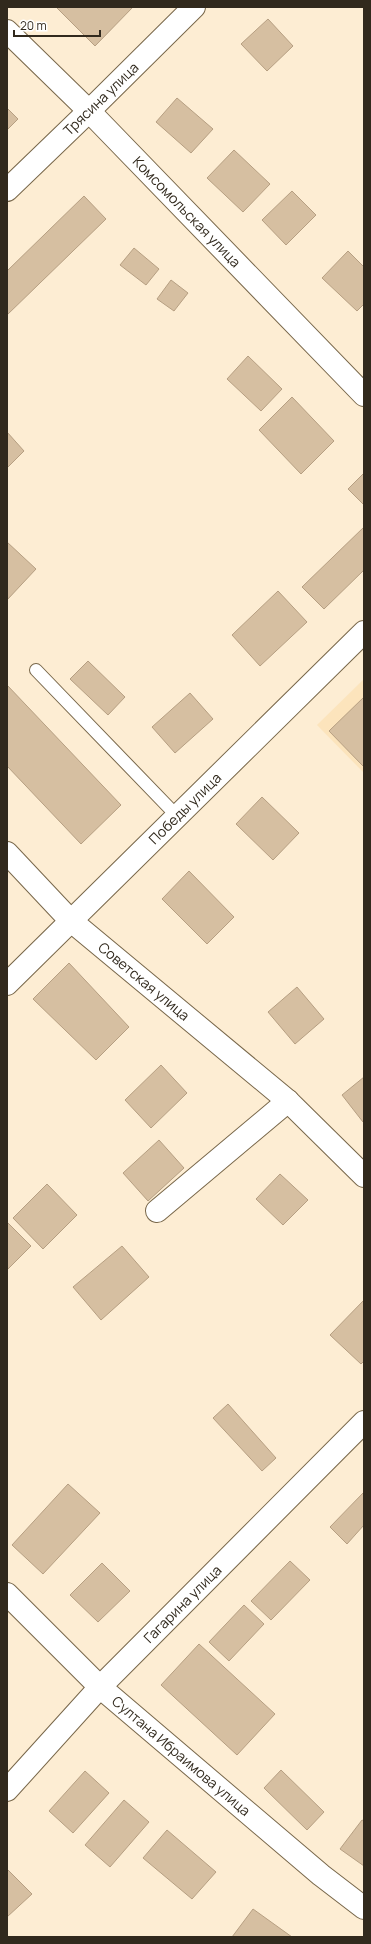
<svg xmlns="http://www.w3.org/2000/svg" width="371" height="1944" font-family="Manrope,sans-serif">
  <rect width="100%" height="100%" fill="#fdedd3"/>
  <polygon fill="#fce4bc" points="364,679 364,773 317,725"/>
  <g fill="#d6bfa1" stroke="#b69f82">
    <polygon points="56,7 133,7 95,46"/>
    <polygon points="268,19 293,46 267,71 241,44"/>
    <polygon points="177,98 213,129 191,153 156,122"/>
    <polygon points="7,108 18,119 7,130"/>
    <polygon points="234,150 270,184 243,212 207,178"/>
    <polygon points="292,191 316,215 286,245 262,220"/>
    <polygon points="84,196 106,219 7,315 7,271"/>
    <polygon points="134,248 159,269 146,285 120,265"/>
    <polygon points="348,251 364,267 364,304 357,311 322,278"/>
    <polygon points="171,280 188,293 174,311 157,299"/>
    <polygon points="248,356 282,389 261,411 227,379"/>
    <polygon points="292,397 334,441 301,474 259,430"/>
    <polygon points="7,432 24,451 7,468"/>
    <polygon points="364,473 364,505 348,489"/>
    <polygon points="364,527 364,570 324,609 302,587"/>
    <polygon points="7,542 36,569 7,600"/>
    <polygon points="278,591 307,622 260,666 232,635"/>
    <polygon points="88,661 125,697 108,715 70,679"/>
    <polygon points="7,685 121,805 81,844 7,766"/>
    <polygon points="190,693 213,719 175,753 152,727"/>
    <polygon points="364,697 364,765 363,766 329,731"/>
    <polygon points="262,797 299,833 273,860 236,824"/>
    <polygon points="189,871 234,917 207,944 162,899"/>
    <polygon points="69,963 129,1027 96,1060 33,999"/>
    <polygon points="297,987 324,1019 295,1044 268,1012"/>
    <polygon points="161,1065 187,1093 151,1128 125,1100"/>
    <polygon points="364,1077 364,1121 363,1122 342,1095"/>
    <polygon points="159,1140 184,1168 148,1201 123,1173"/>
    <polygon points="280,1174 308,1200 283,1225 256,1199"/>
    <polygon points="47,1184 77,1215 43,1249 13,1218"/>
    <polygon points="7,1222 31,1246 7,1270"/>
    <polygon points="122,1246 149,1277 101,1320 73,1287"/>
    <polygon points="364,1300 364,1361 361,1364 330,1335"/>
    <polygon points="228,1404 276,1458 262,1471 213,1418"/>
    <polygon points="68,1484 100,1513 43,1574 12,1545"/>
    <polygon points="364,1492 364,1525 347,1544 330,1527"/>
    <polygon points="290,1561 310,1580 271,1620 251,1601"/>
    <polygon points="102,1563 130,1591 98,1622 70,1595"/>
    <polygon points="244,1605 264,1624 229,1661 209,1642"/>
    <polygon points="199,1644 275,1714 237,1755 161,1685"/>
    <polygon points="281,1770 324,1812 307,1830 264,1788"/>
    <polygon points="85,1771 109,1793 73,1833 49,1811"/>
    <polygon points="124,1800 149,1822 110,1867 85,1845"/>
    <polygon points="362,1820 364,1821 364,1866 340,1849"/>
    <polygon points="167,1830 216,1872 192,1899 143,1858"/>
    <polygon points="7,1869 32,1894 7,1917"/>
    <polygon points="253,1909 292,1937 232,1937"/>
  </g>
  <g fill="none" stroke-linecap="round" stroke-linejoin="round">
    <defs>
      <polyline id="lane" points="36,670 177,816"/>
      <g id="street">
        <polyline points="89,111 194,7"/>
        <polyline points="157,1211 288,1101"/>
        <polyline points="7,1790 100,1687"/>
      </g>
      <g id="secondary">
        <path id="s1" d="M 7,31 L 89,111 L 364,395"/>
        <polyline points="7,190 89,111"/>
        <path id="s2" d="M 7,853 L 70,920 L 288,1101 L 364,1176"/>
        <path id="s3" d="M 7,984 L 364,632"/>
        <path id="s4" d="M 7,1594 L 100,1687 L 321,1875 L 364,1908"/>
        <path id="s5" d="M 100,1687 L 364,1422"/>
      </g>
    </defs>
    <use href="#lane" stroke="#78674a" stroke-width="14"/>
    <use href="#street" stroke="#78674a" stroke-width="24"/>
    <use href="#secondary" stroke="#78674a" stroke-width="24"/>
    <use href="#lane" stroke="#fff" stroke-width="12"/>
    <use href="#street" stroke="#fff" stroke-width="22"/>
    <use href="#secondary" stroke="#fff" stroke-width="22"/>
  </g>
  <g text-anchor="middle" stroke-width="4" stroke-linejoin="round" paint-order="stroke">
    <g font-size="14" fill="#31291d" stroke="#fff">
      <text transform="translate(101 99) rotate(-44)" y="5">Трясина улица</text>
      <text dy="5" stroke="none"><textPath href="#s1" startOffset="255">Комсомольская улица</textPath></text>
      <text dy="5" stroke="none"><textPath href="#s3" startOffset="250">Победы улица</textPath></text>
      <text dy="5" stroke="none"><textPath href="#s2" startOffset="188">Советская улица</textPath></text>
      <text dy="5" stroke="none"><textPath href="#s5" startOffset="117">Гагарина улица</textPath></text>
      <text dy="5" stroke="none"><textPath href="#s4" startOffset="238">Султана Ибраимова улица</textPath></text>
    </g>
  </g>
  <rect width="371" height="1944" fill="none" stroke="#31291d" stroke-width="16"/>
  <path d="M14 30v6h86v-6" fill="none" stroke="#31291d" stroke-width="2"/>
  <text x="20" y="30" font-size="12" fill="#31291d" stroke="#ffffff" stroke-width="3" paint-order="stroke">20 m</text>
</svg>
